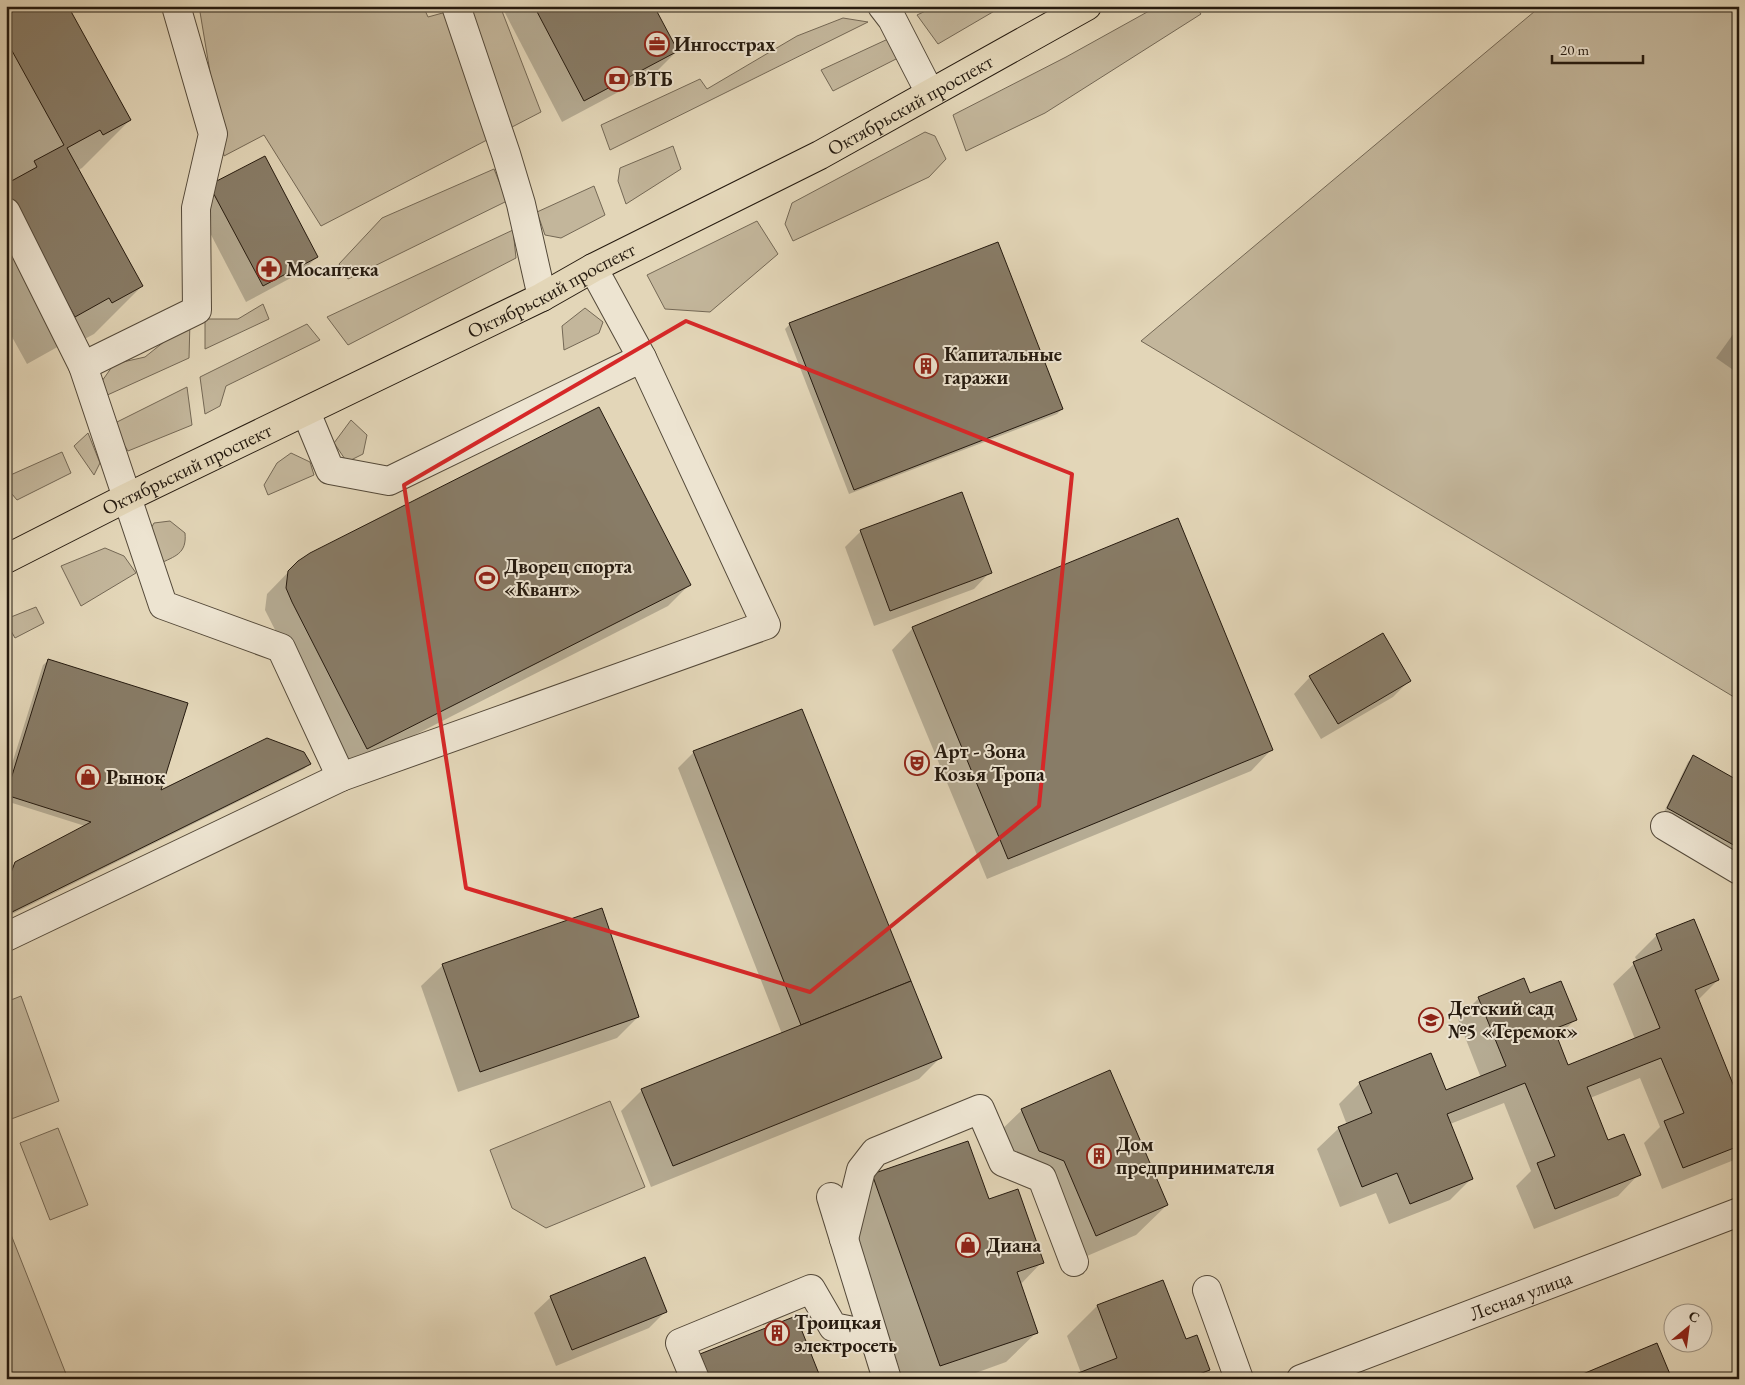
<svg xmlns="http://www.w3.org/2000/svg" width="1745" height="1385" font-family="'EB Garamond',serif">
  <rect width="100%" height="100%" fill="#e3d6b8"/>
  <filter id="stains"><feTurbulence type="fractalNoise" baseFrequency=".004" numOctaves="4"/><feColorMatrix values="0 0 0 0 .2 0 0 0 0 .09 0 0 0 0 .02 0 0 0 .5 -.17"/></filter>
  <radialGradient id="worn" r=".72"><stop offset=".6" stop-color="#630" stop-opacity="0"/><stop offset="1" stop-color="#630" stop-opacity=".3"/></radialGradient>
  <g fill="#c3b69b" stroke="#746855">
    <polygon points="199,6 423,6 428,17 468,6 500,6 541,112 321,226 264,135 224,156"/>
    <polygon points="936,6 1003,6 938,44 917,15"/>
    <polygon points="1158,6 1195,6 1201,14 1045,113 966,151 953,115 1066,57"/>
    <polygon points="1541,6 1739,6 1739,700 1141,341"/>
    <polygon points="843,18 868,22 610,150 601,125 700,79 707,89 797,36"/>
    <polygon points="888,39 898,58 833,91 821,70"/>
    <polygon points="925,132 935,136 946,159 929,177 793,241 785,224 792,203"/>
    <polygon points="673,146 681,169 626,204 618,181 620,168"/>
    <polygon points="494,169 507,201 348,279 339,264 382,218"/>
    <polygon points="594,186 605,215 561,238 545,235 537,212"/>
    <polygon points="757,221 778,254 710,312 665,309 647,275"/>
    <polygon points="513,230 516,258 348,345 327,317"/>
    <polygon points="263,304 269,319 205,349 205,319 238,319"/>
    <polygon points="585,308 603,322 599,333 564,350 562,326"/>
    <polygon points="190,321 189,358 103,397 102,381 114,364 145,357"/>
    <polygon points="307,324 320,340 226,386 220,406 205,414 200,377"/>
    <polygon points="187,387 192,425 128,451 111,425"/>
    <polygon points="351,420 367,435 363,454 347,462 334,443"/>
    <polygon points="88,433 100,463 94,475 74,446"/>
    <polygon points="62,452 71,473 17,500 6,487 6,477"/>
    <polygon points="291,453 310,462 314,475 268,495 264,485 277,463"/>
    <path d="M 170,521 L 185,533 C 187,554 175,556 159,564 L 149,532 L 154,523 Z"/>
    <polygon points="105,548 124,556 136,573 81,606 61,566"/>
    <polygon points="36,607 44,623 15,638 6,622 6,619"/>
    <polygon points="21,996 59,1101 6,1121 6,1002"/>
    <polygon points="610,1101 645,1187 546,1228 512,1208 490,1150"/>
    <polygon points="58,1128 88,1205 50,1220 20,1143"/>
    <polygon points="6,1222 68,1379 6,1379"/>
  </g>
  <g fill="#0003">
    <polygon points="13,6 67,6 130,120 82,168 78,170 142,286 94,334 64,350 61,345 27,364 6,326 6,185 11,183 6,175 6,12"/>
    <polygon points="509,6 653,6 677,51 656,72 562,122 504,11"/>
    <polygon points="210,186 317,257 300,273 246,302 194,202"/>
    <polygon points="790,324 1062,409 1057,414 849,494 785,329"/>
    <polygon points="1739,326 1739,374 1716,358"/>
    <polygon points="861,531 990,572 974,589 874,626 845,547"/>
    <polygon points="298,562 689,585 668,606 346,770 265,610 267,594"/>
    <polygon points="913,628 1272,749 1251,771 987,879 892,650"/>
    <polygon points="49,660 159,792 309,764 304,769 6,917 6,879 10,868 16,863 85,826 6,801 6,783 43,665"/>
    <polygon points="1310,677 1409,681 1393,697 1321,739 1294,694"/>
    <polygon points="694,752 940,1058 919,1079 651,1187 621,1111 642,1090 782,1034 678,768"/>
    <polygon points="1693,757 1739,783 1739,855 1663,814 1688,762"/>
    <polygon points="1657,935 1718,980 1698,1000 1736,1096 1739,1095 1739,1158 1662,1189 1644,1143 1660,1127 1640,1078 1590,1098 1608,1141 1639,1174 1618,1196 1534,1229 1516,1186 1531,1171 1504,1103 1450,1124 1472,1178 1450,1200 1389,1224 1376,1193 1340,1207 1317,1149 1339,1128 1347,1125 1339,1104 1360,1083 1445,1092 1481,1078 1458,1019 1479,998 1529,995 1576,1019 1556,1038 1567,1066 1635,1039 1613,984 1637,961 1635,957"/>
    <polygon points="443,965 638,1017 617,1038 458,1092 421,986"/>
    <polygon points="1022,1110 1167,1205 1136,1235 1066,1265 1034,1191 1009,1181 991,1140"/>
    <polygon points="873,1175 988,1200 1042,1262 1020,1285 1037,1332 1006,1362 959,1379 903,1379 843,1205"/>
    <polygon points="551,1297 666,1311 649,1328 556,1366 534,1313"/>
    <polygon points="1097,1306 1185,1341 1208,1369 1199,1379 1066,1379 1081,1373 1067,1336"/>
    <polygon points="701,1355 819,1379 677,1379"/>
  </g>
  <g fill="#887c67" stroke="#251a0f">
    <polygon points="14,6 68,6 131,120 103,135 100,130 67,148 143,286 112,303 109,298 75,317 6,191 6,184 37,167 34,161 64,145 6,40 6,11"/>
    <polygon points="534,6 654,6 678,51 584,101"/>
    <polygon points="265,156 318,257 263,286 209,185"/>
    <polygon points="998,242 1063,409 854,490 789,323"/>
    <polygon points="599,407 691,585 367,749 292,602 286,588 288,571 298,561 310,553"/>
    <polygon points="962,492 992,573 890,611 860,530"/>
    <polygon points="1178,518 1273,750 1008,859 912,627"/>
    <polygon points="1383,633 1411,681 1338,724 1309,676"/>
    <polygon points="48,659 188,703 161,790 267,738 304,752 311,764 6,915 6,886 15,862 91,822 6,795"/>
    <polygon points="802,709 911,981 801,1025 693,751"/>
    <polygon points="1693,755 1739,781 1739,848 1667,808"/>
    <polygon points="602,908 639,1017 480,1072 442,964"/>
    <polygon points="1694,919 1719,980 1695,990 1737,1094 1739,1094 1739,1146 1683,1168 1664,1121 1684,1113 1661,1058 1587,1087 1608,1140 1624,1134 1641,1175 1555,1209 1537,1163 1555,1156 1525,1083 1447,1114 1473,1179 1410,1204 1397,1173 1362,1187 1338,1127 1372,1113 1359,1082 1431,1053 1446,1090 1506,1066 1478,997 1524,978 1530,993 1561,981 1577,1020 1554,1029 1568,1065 1660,1028 1633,962 1662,950 1656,934"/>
    <polygon points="911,981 942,1058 673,1166 641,1089"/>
    <polygon points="1110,1070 1168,1205 1096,1236 1064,1161 1039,1151 1021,1109"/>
    <polygon points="968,1141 989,1199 1018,1189 1044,1263 1017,1272 1038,1333 940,1366 872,1174"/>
    <polygon points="645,1257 667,1312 572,1350 550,1296"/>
    <polygon points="1163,1280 1186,1339 1197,1335 1210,1370 1186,1379 1063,1379 1117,1358 1097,1305"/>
    <polygon points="796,1316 821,1379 710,1379 700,1354"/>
    <polygon points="1657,1343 1672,1379 1571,1379 1616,1360"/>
  </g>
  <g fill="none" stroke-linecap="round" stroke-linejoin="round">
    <defs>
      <g id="minor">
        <polyline points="176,6 213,134 196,208 197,310 83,366 163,605 281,648 341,777 766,625 642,358 389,481 330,470 306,412"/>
        <polyline points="456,6 506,154 521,204 542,297"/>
        <polyline points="882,6 892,19 930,93"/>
        <polyline points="6,212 83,366"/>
        <polyline points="593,268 642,358"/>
        <polyline points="1665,826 1739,870"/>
        <polyline points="6,937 341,777"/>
        <polyline points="831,1197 887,1379"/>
        <polyline points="844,1239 861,1170 875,1152 980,1109 1003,1162 1042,1178 1074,1262"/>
        <polyline points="1207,1290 1239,1379"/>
        <polyline points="695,1379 680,1343 811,1289 833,1327 873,1335"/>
        <path id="s1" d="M 1301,1379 L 1739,1212"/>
      </g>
      <g id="major">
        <path id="s2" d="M 6,559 L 126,498 L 542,297 L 593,268 L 820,155 L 1087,6"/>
      </g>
    </defs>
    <use href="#minor" stroke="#544939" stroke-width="30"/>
    <use href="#major" stroke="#251a0f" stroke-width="30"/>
    <use href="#minor" stroke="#ede4d1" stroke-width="28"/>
    <use href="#major" stroke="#e3d6b8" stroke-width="28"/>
  </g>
  <path fill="none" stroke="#d62828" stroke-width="4" stroke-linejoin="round" d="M 686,321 L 1072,474 L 1039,806 L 810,992 L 466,888 L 404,485 Z"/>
  <defs>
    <symbol id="office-ring" viewBox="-11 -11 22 22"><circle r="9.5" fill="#ede4d1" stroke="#8f2418" stroke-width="1.5"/><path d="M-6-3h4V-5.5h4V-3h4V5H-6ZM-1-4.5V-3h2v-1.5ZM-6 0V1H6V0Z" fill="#8f2418"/></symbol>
    <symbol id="bank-ring" viewBox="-11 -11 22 22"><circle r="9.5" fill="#ede4d1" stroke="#8f2418" stroke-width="1.5"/><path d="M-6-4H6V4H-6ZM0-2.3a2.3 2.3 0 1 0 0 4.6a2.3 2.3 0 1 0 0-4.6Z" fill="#8f2418"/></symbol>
    <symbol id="pharmacy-ring" viewBox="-11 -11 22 22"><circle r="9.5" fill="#ede4d1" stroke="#8f2418" stroke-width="1.5"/><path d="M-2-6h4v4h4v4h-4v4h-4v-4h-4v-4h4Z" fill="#8f2418"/></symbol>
    <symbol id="building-ring" viewBox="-11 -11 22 22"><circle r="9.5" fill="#ede4d1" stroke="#8f2418" stroke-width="1.5"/><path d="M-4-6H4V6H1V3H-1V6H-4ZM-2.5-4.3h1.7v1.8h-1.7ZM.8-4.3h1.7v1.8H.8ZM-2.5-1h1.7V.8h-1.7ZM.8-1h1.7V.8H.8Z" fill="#8f2418"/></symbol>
    <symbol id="stadium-ring" viewBox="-11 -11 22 22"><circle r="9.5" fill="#ede4d1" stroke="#8f2418" stroke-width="1.5"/><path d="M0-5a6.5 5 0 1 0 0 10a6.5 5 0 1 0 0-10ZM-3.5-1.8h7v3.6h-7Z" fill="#8f2418"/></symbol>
    <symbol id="theatre-ring" viewBox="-11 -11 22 22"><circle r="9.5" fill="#ede4d1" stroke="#8f2418" stroke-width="1.5"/><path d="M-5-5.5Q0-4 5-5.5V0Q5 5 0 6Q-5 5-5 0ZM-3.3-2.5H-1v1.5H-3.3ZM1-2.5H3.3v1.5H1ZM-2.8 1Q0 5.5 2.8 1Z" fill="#8f2418"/></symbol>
    <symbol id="shop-ring" viewBox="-11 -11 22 22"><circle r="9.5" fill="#ede4d1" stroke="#8f2418" stroke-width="1.5"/><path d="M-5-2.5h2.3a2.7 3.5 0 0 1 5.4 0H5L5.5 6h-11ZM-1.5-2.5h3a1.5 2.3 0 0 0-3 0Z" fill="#8f2418"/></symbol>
    <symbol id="school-ring" viewBox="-11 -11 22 22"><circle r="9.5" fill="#ede4d1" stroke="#8f2418" stroke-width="1.5"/><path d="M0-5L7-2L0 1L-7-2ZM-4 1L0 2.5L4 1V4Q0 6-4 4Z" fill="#8f2418"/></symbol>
  </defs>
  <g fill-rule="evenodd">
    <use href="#office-ring" x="643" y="30" width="28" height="28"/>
    <use href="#bank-ring" x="603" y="65" width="28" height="28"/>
    <use href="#pharmacy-ring" x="255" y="255" width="28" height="28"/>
    <use href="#building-ring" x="912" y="352" width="28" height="28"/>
    <use href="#stadium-ring" x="473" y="564" width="28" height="28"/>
    <use href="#theatre-ring" x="903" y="749" width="28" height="28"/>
    <use href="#shop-ring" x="74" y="763" width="28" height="28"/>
    <use href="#school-ring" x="1417" y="1006" width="28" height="28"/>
    <use href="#building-ring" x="1085" y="1142" width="28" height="28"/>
    <use href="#shop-ring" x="954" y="1231" width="28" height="28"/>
    <use href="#building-ring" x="763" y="1319" width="28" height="28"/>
  </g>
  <g text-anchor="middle" stroke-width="4" stroke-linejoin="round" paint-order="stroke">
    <g font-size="20" font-weight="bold" fill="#251a0f" stroke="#ede4d1" text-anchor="start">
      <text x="674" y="51">Ингосстрах</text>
      <text x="634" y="86">ВТБ</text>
      <text x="286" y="276">Мосаптека</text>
      <text x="944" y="361">Капитальные<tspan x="944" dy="23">гаражи</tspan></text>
      <text x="504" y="573">Дворец спорта<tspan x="504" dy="23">«Квант»</tspan></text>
      <text x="934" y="758">Арт - Зона<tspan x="934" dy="23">Козья Тропа</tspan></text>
      <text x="106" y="784">Рынок</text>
      <text x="1448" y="1015">Детский сад<tspan x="1448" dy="23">№5 «Теремок»</tspan></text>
      <text x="1116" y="1151">Дом<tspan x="1116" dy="23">предпринимателя</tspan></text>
      <text x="986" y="1252">Диана</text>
      <text x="794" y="1329">Троицкая<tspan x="794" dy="23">электросеть</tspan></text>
    </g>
    <g font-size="20" fill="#251a0f" stroke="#ede4d1">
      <text dy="7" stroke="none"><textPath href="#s2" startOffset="1012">Октябрьский проспект</textPath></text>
      <text dy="7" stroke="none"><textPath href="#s2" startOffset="608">Октябрьский проспект</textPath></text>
      <text dy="7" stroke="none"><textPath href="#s2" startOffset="202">Октябрьский проспект</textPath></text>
      <text dy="7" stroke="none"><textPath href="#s1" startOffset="235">Лесная улица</textPath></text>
    </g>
  </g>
  <rect width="1745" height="1385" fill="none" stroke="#e3d6b8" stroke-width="25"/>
  <rect x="8" y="8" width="1730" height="1370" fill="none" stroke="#251a0f" stroke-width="2.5"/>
  <rect x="12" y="12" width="1720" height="1360" fill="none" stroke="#251a0f"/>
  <g transform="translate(1688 1328) rotate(29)"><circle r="24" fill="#ede4d1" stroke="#9d9383"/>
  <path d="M0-4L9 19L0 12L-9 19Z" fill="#8f2418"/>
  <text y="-8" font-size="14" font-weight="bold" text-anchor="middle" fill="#251a0f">С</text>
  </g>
  <path d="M1552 55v8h91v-8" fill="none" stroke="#251a0f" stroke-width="2.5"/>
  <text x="1560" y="55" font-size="15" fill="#251a0f" stroke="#ede4d1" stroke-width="4" paint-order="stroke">20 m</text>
  <rect width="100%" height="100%" filter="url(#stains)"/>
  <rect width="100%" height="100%" fill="url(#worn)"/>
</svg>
